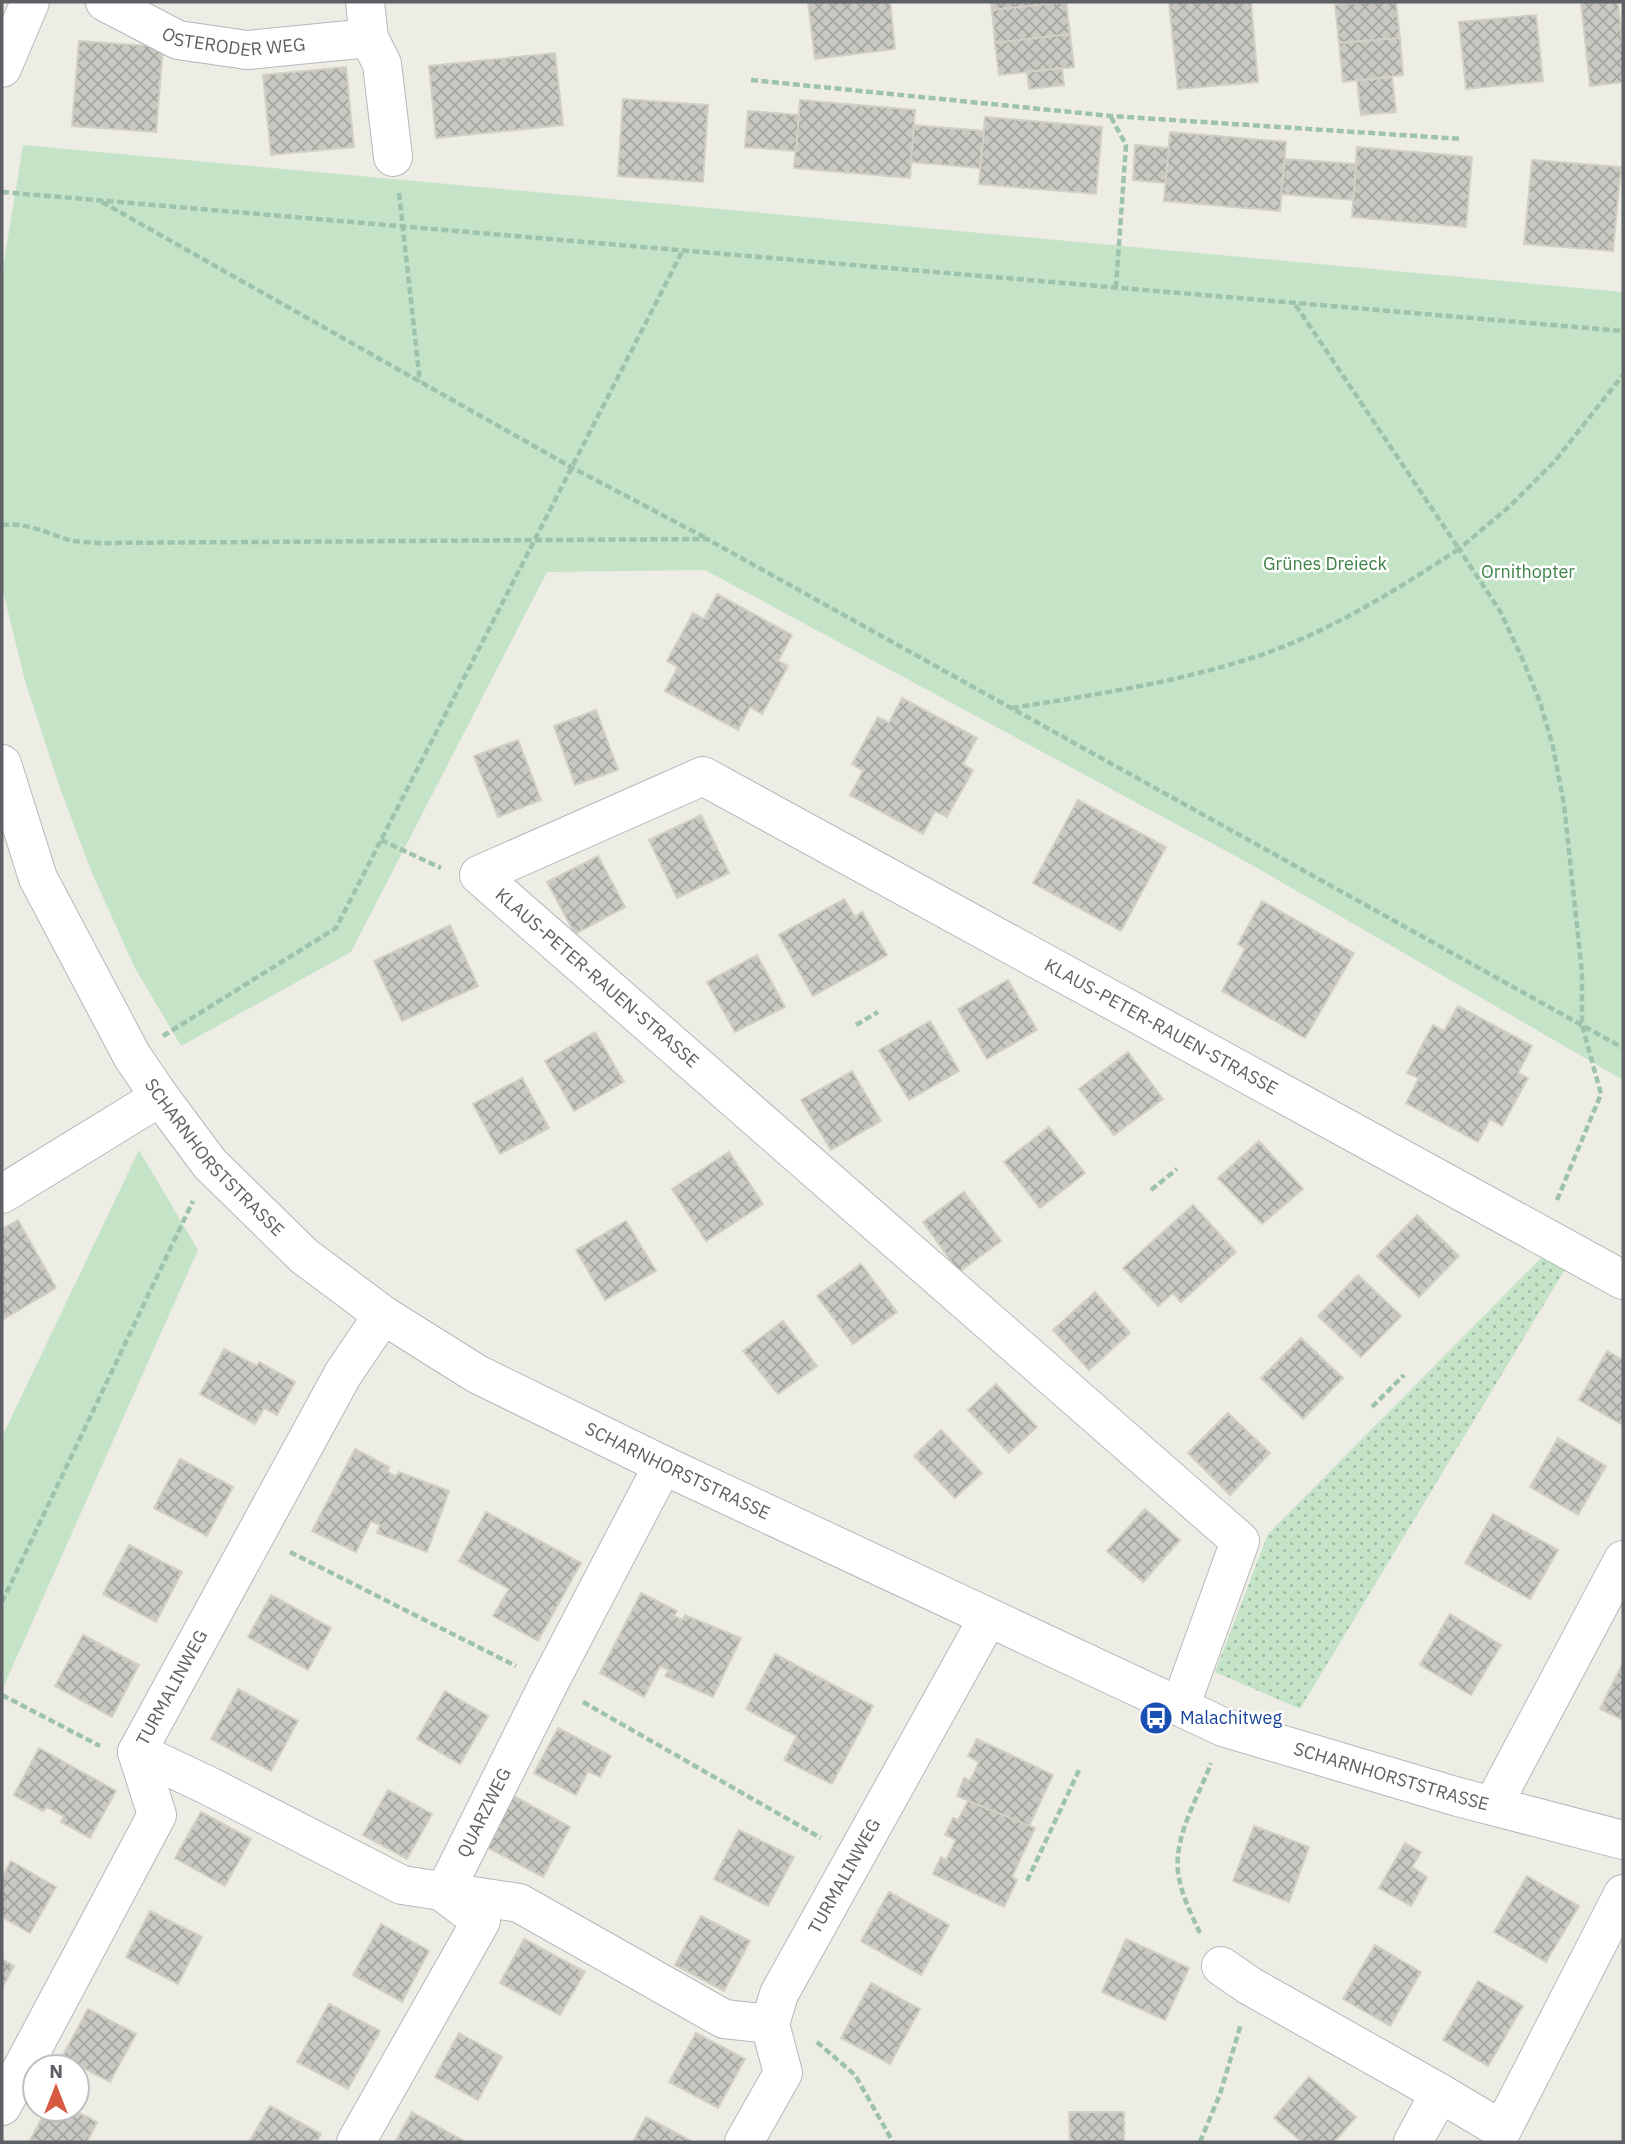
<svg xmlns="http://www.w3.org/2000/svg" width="1625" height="2144" font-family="'IBM Plex Sans',sans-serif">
  <defs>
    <pattern id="grass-dots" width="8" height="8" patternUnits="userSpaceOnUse" patternTransform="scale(1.75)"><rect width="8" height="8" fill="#c4e3c7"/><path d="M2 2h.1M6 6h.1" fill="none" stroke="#a2bba5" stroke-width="1.8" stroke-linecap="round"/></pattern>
    <pattern id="building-cross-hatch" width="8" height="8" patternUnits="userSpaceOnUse" patternTransform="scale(1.75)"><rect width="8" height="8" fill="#c9c8c2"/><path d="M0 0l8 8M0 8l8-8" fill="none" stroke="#a6a6a1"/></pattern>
  </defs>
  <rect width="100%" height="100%" fill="#eeede5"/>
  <polygon fill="url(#grass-dots)" points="1544,1255 1567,1266 1300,1709 1215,1672 1268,1534"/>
  <g fill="#c4e3c7">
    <polygon points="23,145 1623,292 1623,1080 1252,865 705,570 547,572 351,952 181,1046 135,968 92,873 61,791 25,681 2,587 2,275"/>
    <polygon points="139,1150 198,1250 2,1690 2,1437"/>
  </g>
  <g fill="url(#building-cross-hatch)" stroke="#d2cfc4" stroke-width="2">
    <polygon points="808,2 890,2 895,49 815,59"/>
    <polygon points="991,2 1066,2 992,10"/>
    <polygon points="1066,2 1070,34 995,43 992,10"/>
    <polygon points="1169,2 1251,2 1258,82 1178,89"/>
    <polygon points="1367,2 1396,2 1400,38 1339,43 1335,5"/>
    <polygon points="1581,2 1618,2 1623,48 1623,82 1590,86"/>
    <polygon points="1536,15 1543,81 1466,89 1459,22"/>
    <polygon points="1070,34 1074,67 999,75 995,43"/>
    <polygon points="1400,38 1403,75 1343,82 1339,43"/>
    <polygon points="79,41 163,47 156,132 72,126"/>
    <polygon points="555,53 563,125 436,138 429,66"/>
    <polygon points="346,67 354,147 271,155 263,75"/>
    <polygon points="1062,68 1064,85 1029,89 1027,72"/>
    <polygon points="1392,77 1396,112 1361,115 1357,81"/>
    <polygon points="623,99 708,105 703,182 618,176"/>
    <polygon points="800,100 915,110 910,178 794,168"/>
    <polygon points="748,111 799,115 796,151 745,147"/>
    <polygon points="985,117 1102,127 1096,194 979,184"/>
    <polygon points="914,125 984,131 980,168 911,162"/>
    <polygon points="1170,132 1286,142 1280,211 1164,201"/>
    <polygon points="1135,145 1169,148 1165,183 1133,180"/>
    <polygon points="1357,147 1472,157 1466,227 1352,217"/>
    <polygon points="1285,159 1356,164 1353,200 1281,194"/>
    <polygon points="1532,160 1621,167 1613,251 1524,244"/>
    <polygon points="717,594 792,635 778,661 788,666 762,714 750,707 738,730 665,691 678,667 667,661 693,613 704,619"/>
    <polygon points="902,698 977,738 963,764 973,770 947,817 935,811 923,834 850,795 863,771 852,764 878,717 889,723"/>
    <polygon points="596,710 618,770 575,785 554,726"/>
    <polygon points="518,740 541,800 498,817 474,756"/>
    <polygon points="1078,800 1166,847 1121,931 1033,883"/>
    <polygon points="701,815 729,873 677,898 649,840"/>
    <polygon points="598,856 625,907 575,934 547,882"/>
    <polygon points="844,899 855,917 862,912 887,955 813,996 779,935"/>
    <polygon points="1262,901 1354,953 1305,1038 1222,991 1245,949 1238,944"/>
    <polygon points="450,925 478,986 402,1021 374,961"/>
    <polygon points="757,955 785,1007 735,1032 707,982"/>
    <polygon points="1008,980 1037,1030 987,1059 958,1009"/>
    <polygon points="1458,1006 1532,1046 1518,1073 1528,1078 1502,1126 1490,1119 1478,1142 1406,1103 1419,1078 1407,1073 1433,1025 1444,1031"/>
    <polygon points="930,1021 959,1071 909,1100 879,1050"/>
    <polygon points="595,1032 624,1082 574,1111 545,1061"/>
    <polygon points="1128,1052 1163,1099 1114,1135 1079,1089"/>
    <polygon points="852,1071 881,1121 831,1150 801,1100"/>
    <polygon points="522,1078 549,1128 500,1154 473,1104"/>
    <polygon points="1049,1127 1085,1173 1040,1208 1004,1162"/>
    <polygon points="1259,1141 1303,1189 1262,1224 1218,1178"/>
    <polygon points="729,1152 763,1204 706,1241 672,1189"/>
    <polygon points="964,1192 1001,1241 959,1272 923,1222"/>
    <polygon points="1193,1205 1236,1252 1181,1302 1173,1293 1158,1306 1123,1268"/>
    <polygon points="1417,1215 1459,1256 1419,1297 1377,1256"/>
    <polygon points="18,1220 56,1288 2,1320 2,1229"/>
    <polygon points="626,1221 656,1271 605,1300 576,1250"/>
    <polygon points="861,1264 897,1312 853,1344 817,1296"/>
    <polygon points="1358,1275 1401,1316 1361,1357 1318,1316"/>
    <polygon points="1095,1292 1130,1333 1089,1370 1053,1330"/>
    <polygon points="783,1321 817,1366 778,1394 743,1351"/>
    <polygon points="1301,1338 1343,1378 1303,1419 1261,1378"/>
    <polygon points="224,1349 257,1366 259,1362 295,1382 277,1415 264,1408 255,1424 200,1394"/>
    <polygon points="1607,1351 1623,1360 1623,1425 1579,1400"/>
    <polygon points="996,1384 1037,1427 1009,1453 968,1410"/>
    <polygon points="1228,1413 1270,1453 1230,1495 1188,1453"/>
    <polygon points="941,1430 982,1473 955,1498 914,1456"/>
    <polygon points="1558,1438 1606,1466 1578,1515 1530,1487"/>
    <polygon points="355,1449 389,1467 387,1472 396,1476 399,1472 449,1491 427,1552 377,1533 380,1525 371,1521 356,1552 312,1531"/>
    <polygon points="180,1459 233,1487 207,1536 154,1508"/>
    <polygon points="1145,1509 1180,1540 1143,1582 1107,1551"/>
    <polygon points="486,1512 581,1563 538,1641 493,1616 509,1589 459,1561"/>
    <polygon points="1493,1514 1558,1550 1530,1599 1465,1563"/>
    <polygon points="129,1545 182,1572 156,1622 103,1594"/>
    <polygon points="641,1593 677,1611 674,1616 683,1620 685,1615 741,1638 713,1697 665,1676 669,1670 660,1666 644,1697 600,1673"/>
    <polygon points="271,1595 331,1628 308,1670 248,1637"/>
    <polygon points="1450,1614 1501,1645 1471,1695 1420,1665"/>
    <polygon points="83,1635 139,1665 112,1717 55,1686"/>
    <polygon points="775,1654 873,1706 832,1784 784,1760 797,1736 746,1709"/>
    <polygon points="1623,1663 1623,1720 1600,1709"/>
    <polygon points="238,1689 298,1721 271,1771 211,1739"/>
    <polygon points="445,1691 488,1716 460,1764 417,1739"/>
    <polygon points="558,1728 611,1756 600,1777 588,1771 576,1795 534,1773"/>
    <polygon points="977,1739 1053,1775 1029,1826 957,1796 964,1778 970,1781 979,1762 968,1756"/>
    <polygon points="39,1748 116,1791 90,1838 61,1822 64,1816 47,1807 43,1811 14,1795"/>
    <polygon points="388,1790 432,1814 407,1859 363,1835"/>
    <polygon points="510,1794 570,1827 543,1877 483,1845"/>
    <polygon points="968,1801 1035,1828 1012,1877 1017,1880 1004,1907 933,1874 941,1857 946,1860 956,1840 945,1835 953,1818 958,1820"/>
    <polygon points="201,1812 251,1839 225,1886 175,1858"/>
    <polygon points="1254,1826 1309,1847 1289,1902 1233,1881"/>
    <polygon points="739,1830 794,1857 768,1906 714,1879"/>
    <polygon points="1405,1843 1421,1852 1412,1867 1427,1877 1411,1906 1379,1888"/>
    <polygon points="11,1861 56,1887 30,1933 2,1917 2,1878"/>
    <polygon points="1527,1876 1579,1906 1546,1962 1494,1932"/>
    <polygon points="889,1892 949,1925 921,1975 861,1941"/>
    <polygon points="150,1911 202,1937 178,1984 126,1957"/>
    <polygon points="701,1916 750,1941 724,1991 675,1965"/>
    <polygon points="381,1924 429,1951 402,2002 353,1975"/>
    <polygon points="524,1939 585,1972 560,2015 500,1983"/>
    <polygon points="1126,1939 1189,1968 1165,2020 1102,1992"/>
    <polygon points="1375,1945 1421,1972 1390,2026 1343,1999"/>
    <polygon points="2,1959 14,1966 2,1988"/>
    <polygon points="1478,1981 1523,2006 1488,2066 1443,2040"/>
    <polygon points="871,1983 920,2009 890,2064 841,2038"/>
    <polygon points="329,2004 380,2031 348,2089 297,2062"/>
    <polygon points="88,2009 136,2034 110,2082 62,2057"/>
    <polygon points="459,2033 502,2057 478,2100 435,2077"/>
    <polygon points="696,2033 745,2059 718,2108 669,2082"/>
    <polygon points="1309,2077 1356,2117 1334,2142 1302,2142 1274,2118"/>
    <polygon points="270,2106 321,2134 317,2142 249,2142"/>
    <polygon points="47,2109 72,2109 97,2122 87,2142 29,2142"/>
    <polygon points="412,2112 464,2141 464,2142 395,2142"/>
    <polygon points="1069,2112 1124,2112 1124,2142 1070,2142"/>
    <polygon points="646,2117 693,2142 633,2142"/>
  </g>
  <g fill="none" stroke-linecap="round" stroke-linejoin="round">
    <defs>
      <g id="minor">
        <path id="s1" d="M 105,2 L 178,40 L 247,50 L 369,38"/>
        <polyline points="365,2 369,38 382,64 393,157"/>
        <polyline points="2,68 30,2"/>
        <path id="s2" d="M 2,764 L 38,878 L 132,1056 L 160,1097 L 210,1164 L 304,1256 L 383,1315 L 477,1374 L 663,1465 L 1223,1727 L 1458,1797 L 1623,1840"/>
        <polyline points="2,1194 160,1097"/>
        <path id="s3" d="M 1180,1707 L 1240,1541 L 479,875 L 703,776 L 1623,1280"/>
        <polyline points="137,1752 209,1786 402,1885 519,1903 724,2019 770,2024"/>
        <polyline points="1493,1805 1623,1560"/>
        <polyline points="1221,1966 1250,1986 1440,2093"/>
        <path id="s4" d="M 2,2106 L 157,1815 L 137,1752 L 343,1374 L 383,1315"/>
        <path id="s5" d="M 356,2142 L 481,1921 L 444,1893 L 549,1683 L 663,1465"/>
        <path id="s6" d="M 744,2142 L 783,2073 L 770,2024 L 779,1994 L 988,1618"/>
        <polyline points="1413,2142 1440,2093 1502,2130 1623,1894"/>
      </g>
    </defs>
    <use href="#minor" stroke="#b6b7bb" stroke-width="40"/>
    <g stroke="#9ec3ac" stroke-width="4.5" stroke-dasharray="7 3.5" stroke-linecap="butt">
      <polyline points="751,80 1111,116 1462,139"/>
      <polyline points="1111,117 1126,145 1116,287"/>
      <polyline points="2,192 1623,331"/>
      <polyline points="399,193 420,382"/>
      <polyline points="102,202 571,467 706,538"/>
      <path d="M 2,525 C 26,522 47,533 69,540 C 78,542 89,542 98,543 L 707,539 L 1623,1048"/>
      <path d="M 1012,708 C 1099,694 1188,681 1272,651 C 1339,626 1399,588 1459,549 L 1295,304"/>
      <polyline points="381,840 441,868"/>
      <polyline points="856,1025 878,1012"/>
      <polyline points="163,1036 336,928 683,250"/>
      <polyline points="1151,1190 1177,1169"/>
      <polyline points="1557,1200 1601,1094 1582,1025 1582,973 1564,804 1553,747 1540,702 1522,658 1500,611 1459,549 1510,506 1554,462 1623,375"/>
      <polyline points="1372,1407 1404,1375"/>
      <polyline points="290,1552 516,1666"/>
      <polyline points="2,1602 193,1201"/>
      <polyline points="2,1695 100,1746"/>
      <polyline points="583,1702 821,1838"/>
      <polyline points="1027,1881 1080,1768"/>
      <path d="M 1200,1933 C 1191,1914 1181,1894 1178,1872 C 1174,1835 1199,1796 1211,1763"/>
      <polyline points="817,2042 855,2075 893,2142"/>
      <polyline points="1200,2142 1220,2094 1241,2024"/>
    </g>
    <use href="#minor" stroke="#fff" stroke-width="38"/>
  </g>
  <defs>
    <symbol id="bus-disc" viewBox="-11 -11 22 22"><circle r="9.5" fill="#1a4fb4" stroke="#fff"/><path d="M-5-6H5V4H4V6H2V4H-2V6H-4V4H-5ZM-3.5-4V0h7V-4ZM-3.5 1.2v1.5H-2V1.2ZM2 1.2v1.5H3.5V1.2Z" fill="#fff"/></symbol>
  </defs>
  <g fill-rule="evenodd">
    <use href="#bus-disc" x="1137" y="1699" width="38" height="38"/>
  </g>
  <g text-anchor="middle" stroke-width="5" stroke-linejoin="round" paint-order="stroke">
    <g font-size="18" fill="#5d6064" stroke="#fff">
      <text dy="6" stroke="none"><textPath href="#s1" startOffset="138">OSTERODER WEG</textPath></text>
      <text transform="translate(597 978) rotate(41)" y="6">KLAUS-PETER-RAUEN-STRASSE</text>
      <text dy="6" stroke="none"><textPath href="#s3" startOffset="1955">KLAUS-PETER-RAUEN-STRASSE</textPath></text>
      <text dy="6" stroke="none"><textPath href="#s2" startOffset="452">SCHARNHORSTSTRASSE</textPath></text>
      <text dy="6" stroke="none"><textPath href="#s2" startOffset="1018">SCHARNHORSTSTRASSE</textPath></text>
      <text dy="6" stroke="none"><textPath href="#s4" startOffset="469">TURMALINWEG</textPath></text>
      <text dy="6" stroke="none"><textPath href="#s2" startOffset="1796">SCHARNHORSTSTRASSE</textPath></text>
      <text dy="6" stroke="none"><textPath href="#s5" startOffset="390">QUARZWEG</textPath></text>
      <text dy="6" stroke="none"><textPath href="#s6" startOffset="296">TURMALINWEG</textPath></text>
    </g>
    <g font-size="18" fill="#3e8247" stroke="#fff">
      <text x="1325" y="570">Grünes Dreieck</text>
      <text x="1528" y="578">Ornithopter</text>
    </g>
    <g font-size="18" fill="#164399" stroke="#fff" text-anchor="start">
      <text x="1180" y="1724">Malachitweg</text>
    </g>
  </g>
  <rect width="1625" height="2144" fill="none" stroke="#5d6064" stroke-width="7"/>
  <g transform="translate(56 2088)"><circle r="33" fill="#ffffff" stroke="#bebfc1" stroke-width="2"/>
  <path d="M0-5L12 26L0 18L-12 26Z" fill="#d85a41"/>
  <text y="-10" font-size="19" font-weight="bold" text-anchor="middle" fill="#5d6064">N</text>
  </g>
</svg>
